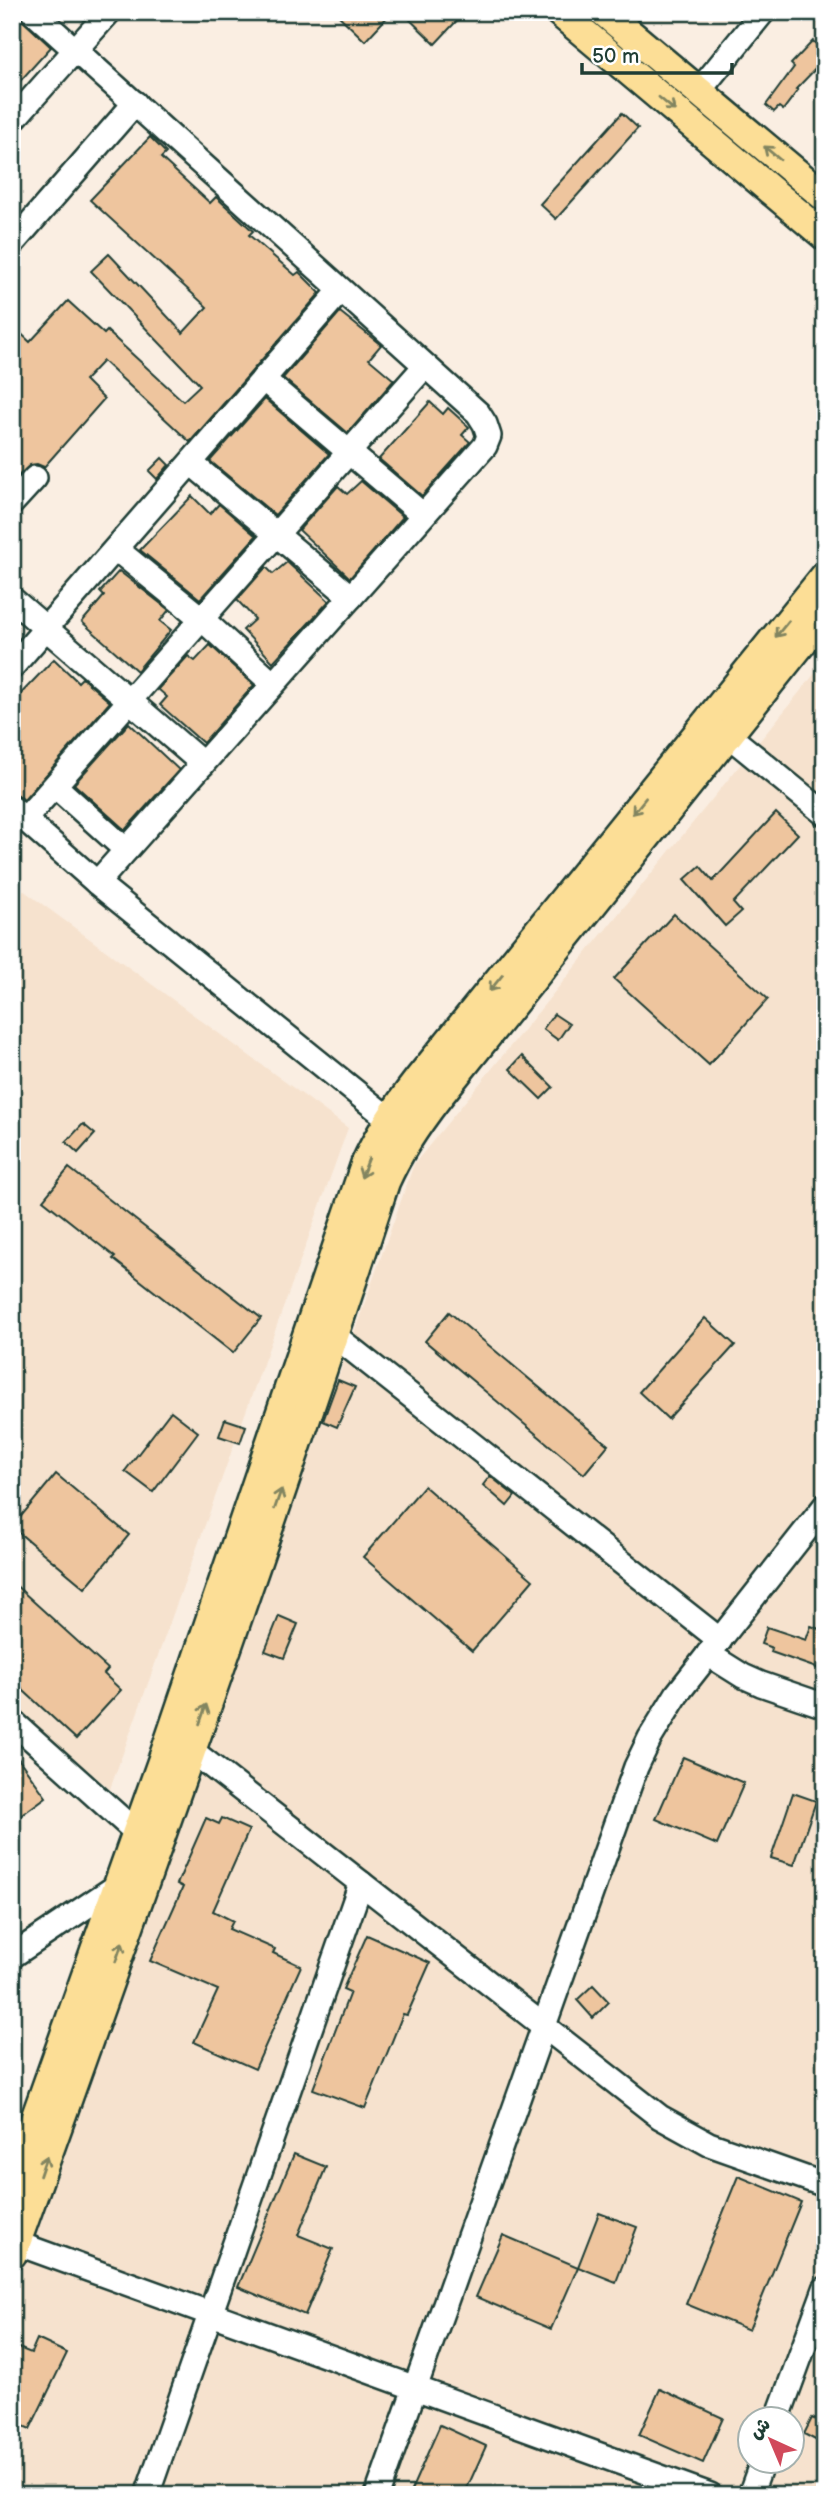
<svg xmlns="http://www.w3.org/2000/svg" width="837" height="2507" font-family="'Balsamiq Sans','Playpen Sans Arabic',sans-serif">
  <rect width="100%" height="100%" fill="#faeee2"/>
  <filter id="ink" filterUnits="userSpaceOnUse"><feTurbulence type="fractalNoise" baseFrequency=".0143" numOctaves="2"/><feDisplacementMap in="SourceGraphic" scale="14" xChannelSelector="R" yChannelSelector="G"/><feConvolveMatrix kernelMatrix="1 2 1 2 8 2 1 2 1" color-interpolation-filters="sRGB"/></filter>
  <g filter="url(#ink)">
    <g fill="#f6e2ce" fill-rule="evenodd">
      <path d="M 825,661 L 825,2495 L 12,2495 L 12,2296 L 414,1164 ZM 750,2420 L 792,2420 L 792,2462 L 750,2462 Z"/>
      <polygon points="12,882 348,1128 110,1789 12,1706"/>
    </g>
    <g fill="#eec59e" stroke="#1f3d34" stroke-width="2">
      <polygon points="12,12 19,12 24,22 51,47 12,90"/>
      <polygon points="335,12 392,12 365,41"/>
      <polygon points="402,12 465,12 435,44"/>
      <polygon points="813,41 825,53 825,59 796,89 798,90 783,110 779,107 774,112 766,105 794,67 791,64"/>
      <polygon points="622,113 638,128 556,219 540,204"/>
      <polygon points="150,137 166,153 161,158 210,203 216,197 253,231 249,235 295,275 299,272 320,293 190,442 103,361 85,380 104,399 44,467 37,464 30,465 12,482 12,325 30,342 68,301 104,334 107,331 183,401 200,385 91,271 109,254 183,333 207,307 90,200"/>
      <polygon points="340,312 381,345 369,359 394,380 348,433 283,378"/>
      <polygon points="265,399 329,454 275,515 210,461"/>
      <polygon points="430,402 443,414 448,408 469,427 462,435 470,442 422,496 379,459"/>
      <polygon points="162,458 169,465 157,479 149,471"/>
      <polygon points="361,481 403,517 350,578 299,530 338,486 347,494"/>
      <polygon points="192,496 210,514 219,504 256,536 200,599 140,550"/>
      <polygon points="287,562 329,601 273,662 243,630 255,619 237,600 266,567 273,574"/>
      <polygon points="119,571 169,610 160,621 171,630 137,671 82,622 104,596 100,592"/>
      <polygon points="210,645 254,685 203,743 160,705 167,697 158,689 188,656 195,661"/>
      <polygon points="54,659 78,682 82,678 110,702 24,800 12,790 12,703"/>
      <polygon points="129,723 179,770 125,830 74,784"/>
      <polygon points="776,813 798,834 733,903 741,912 725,926 684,880 700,866 713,881"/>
      <polygon points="674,914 768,999 709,1065 614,979"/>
      <polygon points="554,1014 569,1024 558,1040 543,1029"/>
      <polygon points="522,1056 553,1087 541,1099 510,1069"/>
      <polygon points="83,1124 95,1134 78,1153 66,1142"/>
      <polygon points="69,1168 261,1318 233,1353 113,1259 115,1257 43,1200"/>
      <polygon points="449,1312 608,1445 584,1474 425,1341"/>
      <polygon points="705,1318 735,1345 668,1419 639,1392"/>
      <polygon points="338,1380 355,1387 337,1427 323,1421"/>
      <polygon points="171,1411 198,1432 153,1492 125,1471"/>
      <polygon points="225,1419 246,1426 240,1443 219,1436"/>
      <polygon points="56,1474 129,1535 85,1588 12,1527"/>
      <polygon points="490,1476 515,1496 507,1506 483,1485"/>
      <polygon points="424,1486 533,1580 472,1651 363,1557"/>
      <polygon points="12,1582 108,1669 104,1674 121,1690 76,1739 12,1680"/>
      <polygon points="279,1616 298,1624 284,1658 265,1651"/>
      <polygon points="811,1626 825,1631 825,1671 771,1652 772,1648 761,1644 767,1627 806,1640"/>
      <polygon points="12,1750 46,1797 20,1816 12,1805"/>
      <polygon points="683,1757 744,1783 717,1845 656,1819"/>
      <polygon points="793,1793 816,1801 794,1865 771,1858"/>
      <polygon points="206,1818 219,1824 222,1818 249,1830 213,1911 233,1921 229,1929 275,1949 273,1953 301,1966 255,2069 194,2042 218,1990 150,1961 183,1887 177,1884"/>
      <polygon points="367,1935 430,1963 407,2015 403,2014 365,2108 313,2089 350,1992 343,1989"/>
      <polygon points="593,1985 609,2002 593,2018 577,2000"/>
      <polygon points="294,2154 326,2167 298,2235 333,2249 305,2315 238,2287"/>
      <polygon points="738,2176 801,2202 749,2330 686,2304"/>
      <polygon points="599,2213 637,2227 616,2282 578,2267"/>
      <polygon points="503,2235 578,2267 551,2329 476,2297"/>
      <polygon points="37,2339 67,2353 30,2429 12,2421 12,2363 19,2348 31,2353"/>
      <polygon points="660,2389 723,2418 703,2463 639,2435"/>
      <polygon points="812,2418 825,2424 825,2445 804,2434"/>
      <polygon points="440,2425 486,2446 464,2495 409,2495"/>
    </g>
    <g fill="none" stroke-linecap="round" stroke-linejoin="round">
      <defs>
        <g id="minor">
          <polyline points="33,12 478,413 485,424 489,436 485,446 97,883"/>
          <polyline points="699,91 763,12"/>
          <polyline points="12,121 109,12"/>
          <polyline points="12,244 135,103"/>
          <polyline points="263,379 423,515"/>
          <polyline points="191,463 351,597"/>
          <polyline points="12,503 35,478"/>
          <polyline points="116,549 202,619 273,684"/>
          <polyline points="12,599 203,764"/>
          <polyline points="12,667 341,290"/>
          <polyline points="728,735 825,814"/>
          <polyline points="55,786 126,850"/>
          <polyline points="12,808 97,883 389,1119"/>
          <polyline points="25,819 425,366"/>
          <polyline points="335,1336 720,1640"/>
          <polyline points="708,1654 743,1676 761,1684 825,1706"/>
          <polyline points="12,1721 147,1842"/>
          <polyline points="191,1750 660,2117 709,2144 825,2185"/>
          <polyline points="12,1956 117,1886 124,1884"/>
          <polyline points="16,2243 710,2495"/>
          <polyline points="777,2420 825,2289"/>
          <polyline points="147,2495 361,1883"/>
          <polyline points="377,2495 636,1767 650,1738 677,1694 825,1506"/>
          <polyline points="750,2495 762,2462"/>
        </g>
        <g id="major">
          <polyline points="559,12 825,236"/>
          <polyline points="604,12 825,197"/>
          <path d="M 12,2184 L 165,1753 L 365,1165 C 379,1134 397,1107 418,1080 L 825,576"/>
          <path d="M 12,2254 C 140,1897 267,1541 385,1182 C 399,1150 417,1124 438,1097 L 825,614"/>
        </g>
      </defs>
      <use href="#minor" stroke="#1f3d34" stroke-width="28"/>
      <use href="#major" stroke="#1f3d34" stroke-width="33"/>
      <use href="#minor" stroke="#fff" stroke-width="23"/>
      <use href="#major" stroke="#fcde96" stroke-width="28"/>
    </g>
    <defs><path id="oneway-shaft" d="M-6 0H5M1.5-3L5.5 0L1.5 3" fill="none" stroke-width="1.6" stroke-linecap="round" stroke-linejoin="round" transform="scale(1.75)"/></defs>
    <g stroke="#828560">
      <use href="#oneway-shaft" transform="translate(667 104) rotate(40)"/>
      <use href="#oneway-shaft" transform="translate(772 153) rotate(-140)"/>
      <use href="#oneway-shaft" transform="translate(782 629) rotate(129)"/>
      <use href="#oneway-shaft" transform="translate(639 806) rotate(129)"/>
      <use href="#oneway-shaft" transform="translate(496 983) rotate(129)"/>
      <use href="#oneway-shaft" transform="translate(365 1168) rotate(111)"/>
      <use href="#oneway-shaft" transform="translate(278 1499) rotate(-71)"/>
      <use href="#oneway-shaft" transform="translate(203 1714) rotate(-71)"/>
      <use href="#oneway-shaft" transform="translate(119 1952) rotate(-71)"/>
      <use href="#oneway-shaft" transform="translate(43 2166) rotate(-71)"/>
    </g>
  </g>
  <rect width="837" height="2507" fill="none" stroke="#fff" stroke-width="42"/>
  <rect x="21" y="21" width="795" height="2465" fill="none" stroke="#1f3d34" stroke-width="2.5" filter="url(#ink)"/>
  <g transform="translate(771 2440) rotate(316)"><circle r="33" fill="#ffffff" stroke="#a5b1ae" stroke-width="2"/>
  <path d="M0-5L12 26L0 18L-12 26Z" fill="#d1495b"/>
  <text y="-10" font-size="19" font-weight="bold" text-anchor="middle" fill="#1f3d34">ش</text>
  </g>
  <path d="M582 63v10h150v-10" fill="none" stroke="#1f3d34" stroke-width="3.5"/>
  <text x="592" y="63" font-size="21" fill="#1f3d34" stroke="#ffffff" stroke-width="5" paint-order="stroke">50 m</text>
</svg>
